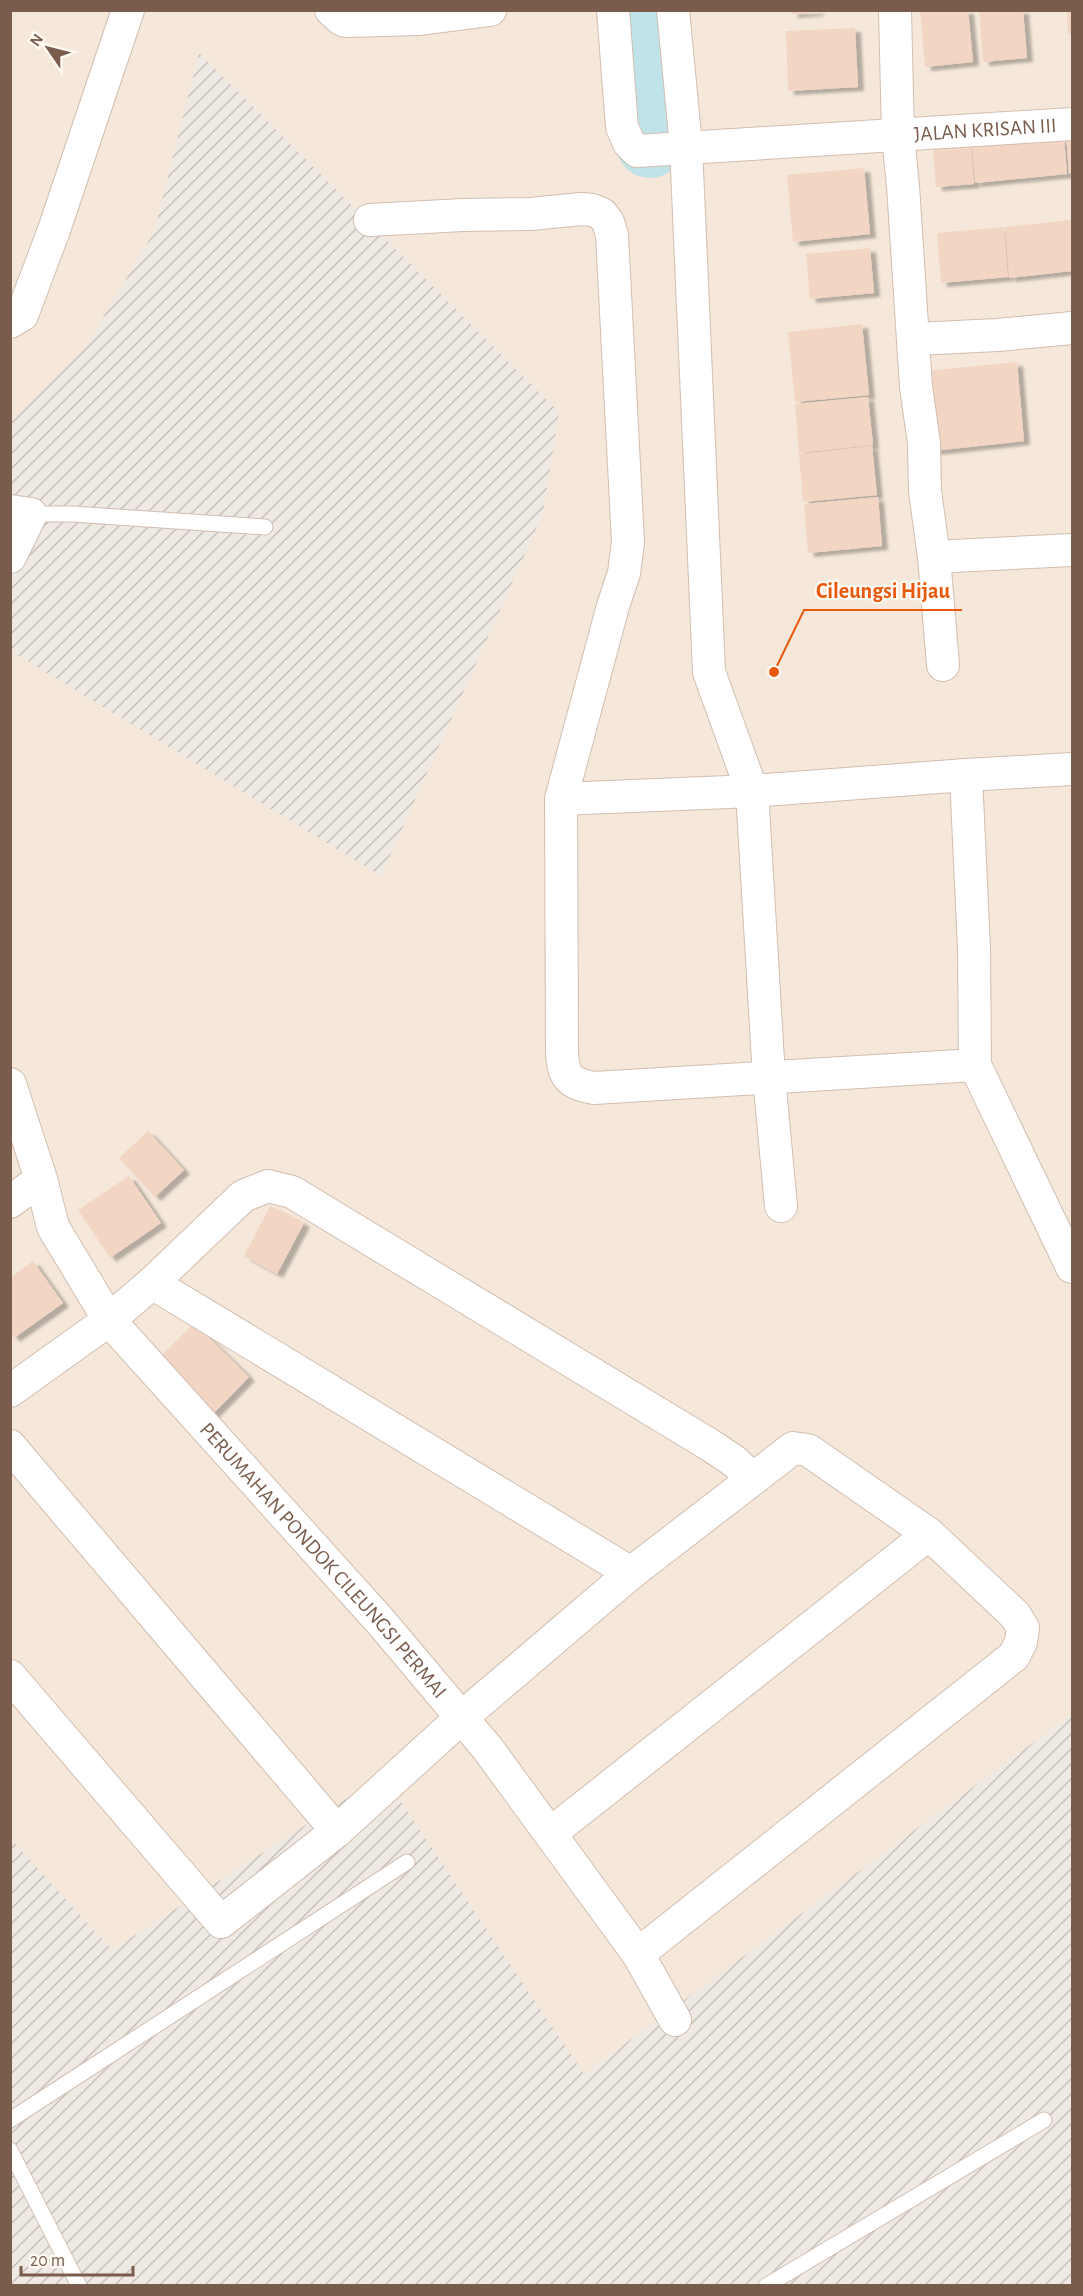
<svg xmlns="http://www.w3.org/2000/svg" width="1083" height="2296" font-family="'Alegreya Sans',sans-serif">
  <defs>
    <pattern id="industrial-furrows" width="10" height="10" patternUnits="userSpaceOnUse" patternTransform="scale(1.5)"><rect width="10" height="10" fill="#efe9e4"/><path d="M-1 1l2-2M0 10L10 0M9 11l2-2" fill="none" stroke="#c7c0bb"/></pattern>
    <filter id="shadow"><feDropShadow dx="6" dy="4" stdDeviation="1.5" flood-color="#0004"/></filter>
  </defs>
  <rect width="100%" height="100%" fill="#fdf6ec"/>
  <polygon fill="#f5e8da" points="11,11 1072,11 1072,2285 11,2286"/>
  <g fill="url(#industrial-furrows)">
    <polygon points="199,53 559,412 543,514 381,876 11,651 11,422 85,348 154,232"/>
    <polygon points="1072,1714 1072,2285 11,2285 10,1838 112,1950 383,1775 584,2074"/>
  </g>
  <g fill="none" stroke-linecap="round" stroke-linejoin="round">
    <polyline stroke="#bfe3e8" stroke-width="68" points="640,10 650,144"/>
  </g>
  <g fill="#f3d5c3" filter="url(#shadow)">
    <polygon points="792,10 818,10 818,12 792,14"/>
    <polygon points="920,10 968,10 973,62 925,67"/>
    <polygon points="979,10 1023,10 1027,58 983,62"/>
    <polygon points="1067,10 1072,10 1072,33 1068,34"/>
    <polygon points="855,28 858,87 788,91 786,31"/>
    <polygon points="1072,133 1072,174 1069,174 1066,134"/>
    <polygon points="1064,137 1067,174 975,183 972,145"/>
    <polygon points="971,143 974,184 936,187 933,147"/>
    <polygon points="864,168 870,234 793,242 787,175"/>
    <polygon points="1072,220 1072,271 1009,278 1005,227"/>
    <polygon points="1004,227 1008,277 941,283 937,233"/>
    <polygon points="870,248 874,293 810,299 806,254"/>
    <polygon points="862,324 869,395 795,402 788,332"/>
    <polygon points="1017,362 1024,441 933,451 925,371"/>
    <polygon points="868,397 873,445 799,453 795,404"/>
    <polygon points="872,446 877,495 803,502 799,454"/>
    <polygon points="878,497 882,546 808,553 804,504"/>
    <polygon points="148,1131 184,1170 155,1197 119,1158"/>
    <polygon points="129,1176 161,1223 110,1258 78,1210"/>
    <polygon points="270,1206 304,1223 277,1274 244,1256"/>
    <polygon points="33,1261 63,1303 14,1338 10,1333 10,1278"/>
    <polygon points="194,1323 249,1377 210,1417 155,1362"/>
  </g>
  <g fill="none" stroke-linecap="round" stroke-linejoin="round">
    <defs>
      <g id="service">
        <polyline points="31,514 73,514 265,527"/>
        <polyline points="10,2120 407,1862"/>
        <polyline points="10,2150 79,2286"/>
        <polyline points="766,2286 1044,2120"/>
      </g>
      <g id="minor">
        <polyline points="331,10 342,20 347,21 420,19 490,10"/>
        <path id="s1" d="M 613,10 L 622,127 L 629,143 L 637,151 L 1072,124"/>
        <polyline points="673,10 686,146 709,672 752,791 769,1077 781,1206"/>
        <polyline points="895,10 898,136 903,186 916,387 924,443 925,491 934,557 943,665"/>
        <path d="M 370,220 L 463,215 L 531,214 L 581,209 L 592,210 L 602,214 L 608,222 L 612,235 L 628,542 L 624,573 L 613,606 L 561,799 L 562,1050 C 563,1077 568,1083 594,1088 L 975,1065 L 1072,1267"/>
        <polyline points="10,322 22,315 54,230 128,10"/>
        <polyline points="915,339 998,335 1072,328"/>
        <polyline points="10,511 31,514 10,557"/>
        <polyline points="934,557 1072,550"/>
        <polyline points="966,775 1072,769"/>
        <polyline points="561,799 752,791 966,775 974,949 975,1065"/>
        <path id="s2" d="M 10,1084 L 41,1179 L 53,1227 L 109,1320 L 381,1622 L 488,1749 L 638,1954 L 675,2020"/>
        <polyline points="10,1202 41,1179"/>
        <polyline points="152,1283 631,1573"/>
        <polyline points="10,1391 109,1320 152,1283 243,1196 268,1186 292,1192 710,1445 734,1461 753,1479 793,1448 808,1450 929,1534 1015,1615 1023,1628 1021,1642 1014,1656 638,1954"/>
        <polyline points="10,1446 337,1831"/>
        <polyline points="10,1676 221,1922 337,1831 461,1718 631,1573 753,1479"/>
        <polyline points="551,1833 929,1534"/>
      </g>
    </defs>
    <use href="#service" stroke="#d1beb0" stroke-width="17"/>
    <use href="#minor" stroke="#d1beb0" stroke-width="34"/>
    <use href="#service" stroke="#fff" stroke-width="15"/>
    <use href="#minor" stroke="#fff" stroke-width="32"/>
  </g>
  <g text-anchor="middle" stroke-width="4.5" stroke-linejoin="round" paint-order="stroke">
    <g font-size="21" fill="#7a5c4d" stroke="#fffaf3">
      <text dy="7" stroke="none"><textPath href="#s1" startOffset="495">JALAN KRISAN III</textPath></text>
      <text dy="7" stroke="none"><textPath href="#s2" startOffset="580">PERUMAHAN PONDOK CILEUNGSI PERMAI</textPath></text>
    </g>
  </g>
  <path fill="none" stroke="#e8590c" stroke-width="2" d="M774 672L804 610H962"/>
  <circle fill="#e8590c" stroke="#fffaf3" stroke-width="2" cx="774" cy="672" r="6"/>
  <g font-size="22" text-anchor="middle" font-weight="bold" fill="#e8590c" stroke="#fffaf3" stroke-width="4.5" stroke-linejoin="round" paint-order="stroke">
    <text x="883" y="598">Cileungsi Hijau</text>
  </g>
  <rect width="1083" height="2296" fill="none" stroke="#7a5c4d" stroke-width="24"/>
  <g transform="translate(48 48) rotate(305)" stroke="#fffaf3" stroke-width="4.5" paint-order="stroke">
  <path d="M0-4.5L10 22L0 15L-10 22Z" fill="#7a5c4d"/>
  <text y="-9" font-size="16" font-weight="bold" text-anchor="middle" fill="#7a5c4d">N</text>
  </g>
  <path d="M21 2266v9h112v-9" fill="none" stroke="#7a5c4d" stroke-width="3"/>
  <text x="30" y="2266" font-size="18" fill="#7a5c4d" stroke="#fffaf3" stroke-width="4.5" paint-order="stroke">20 m</text>
</svg>
